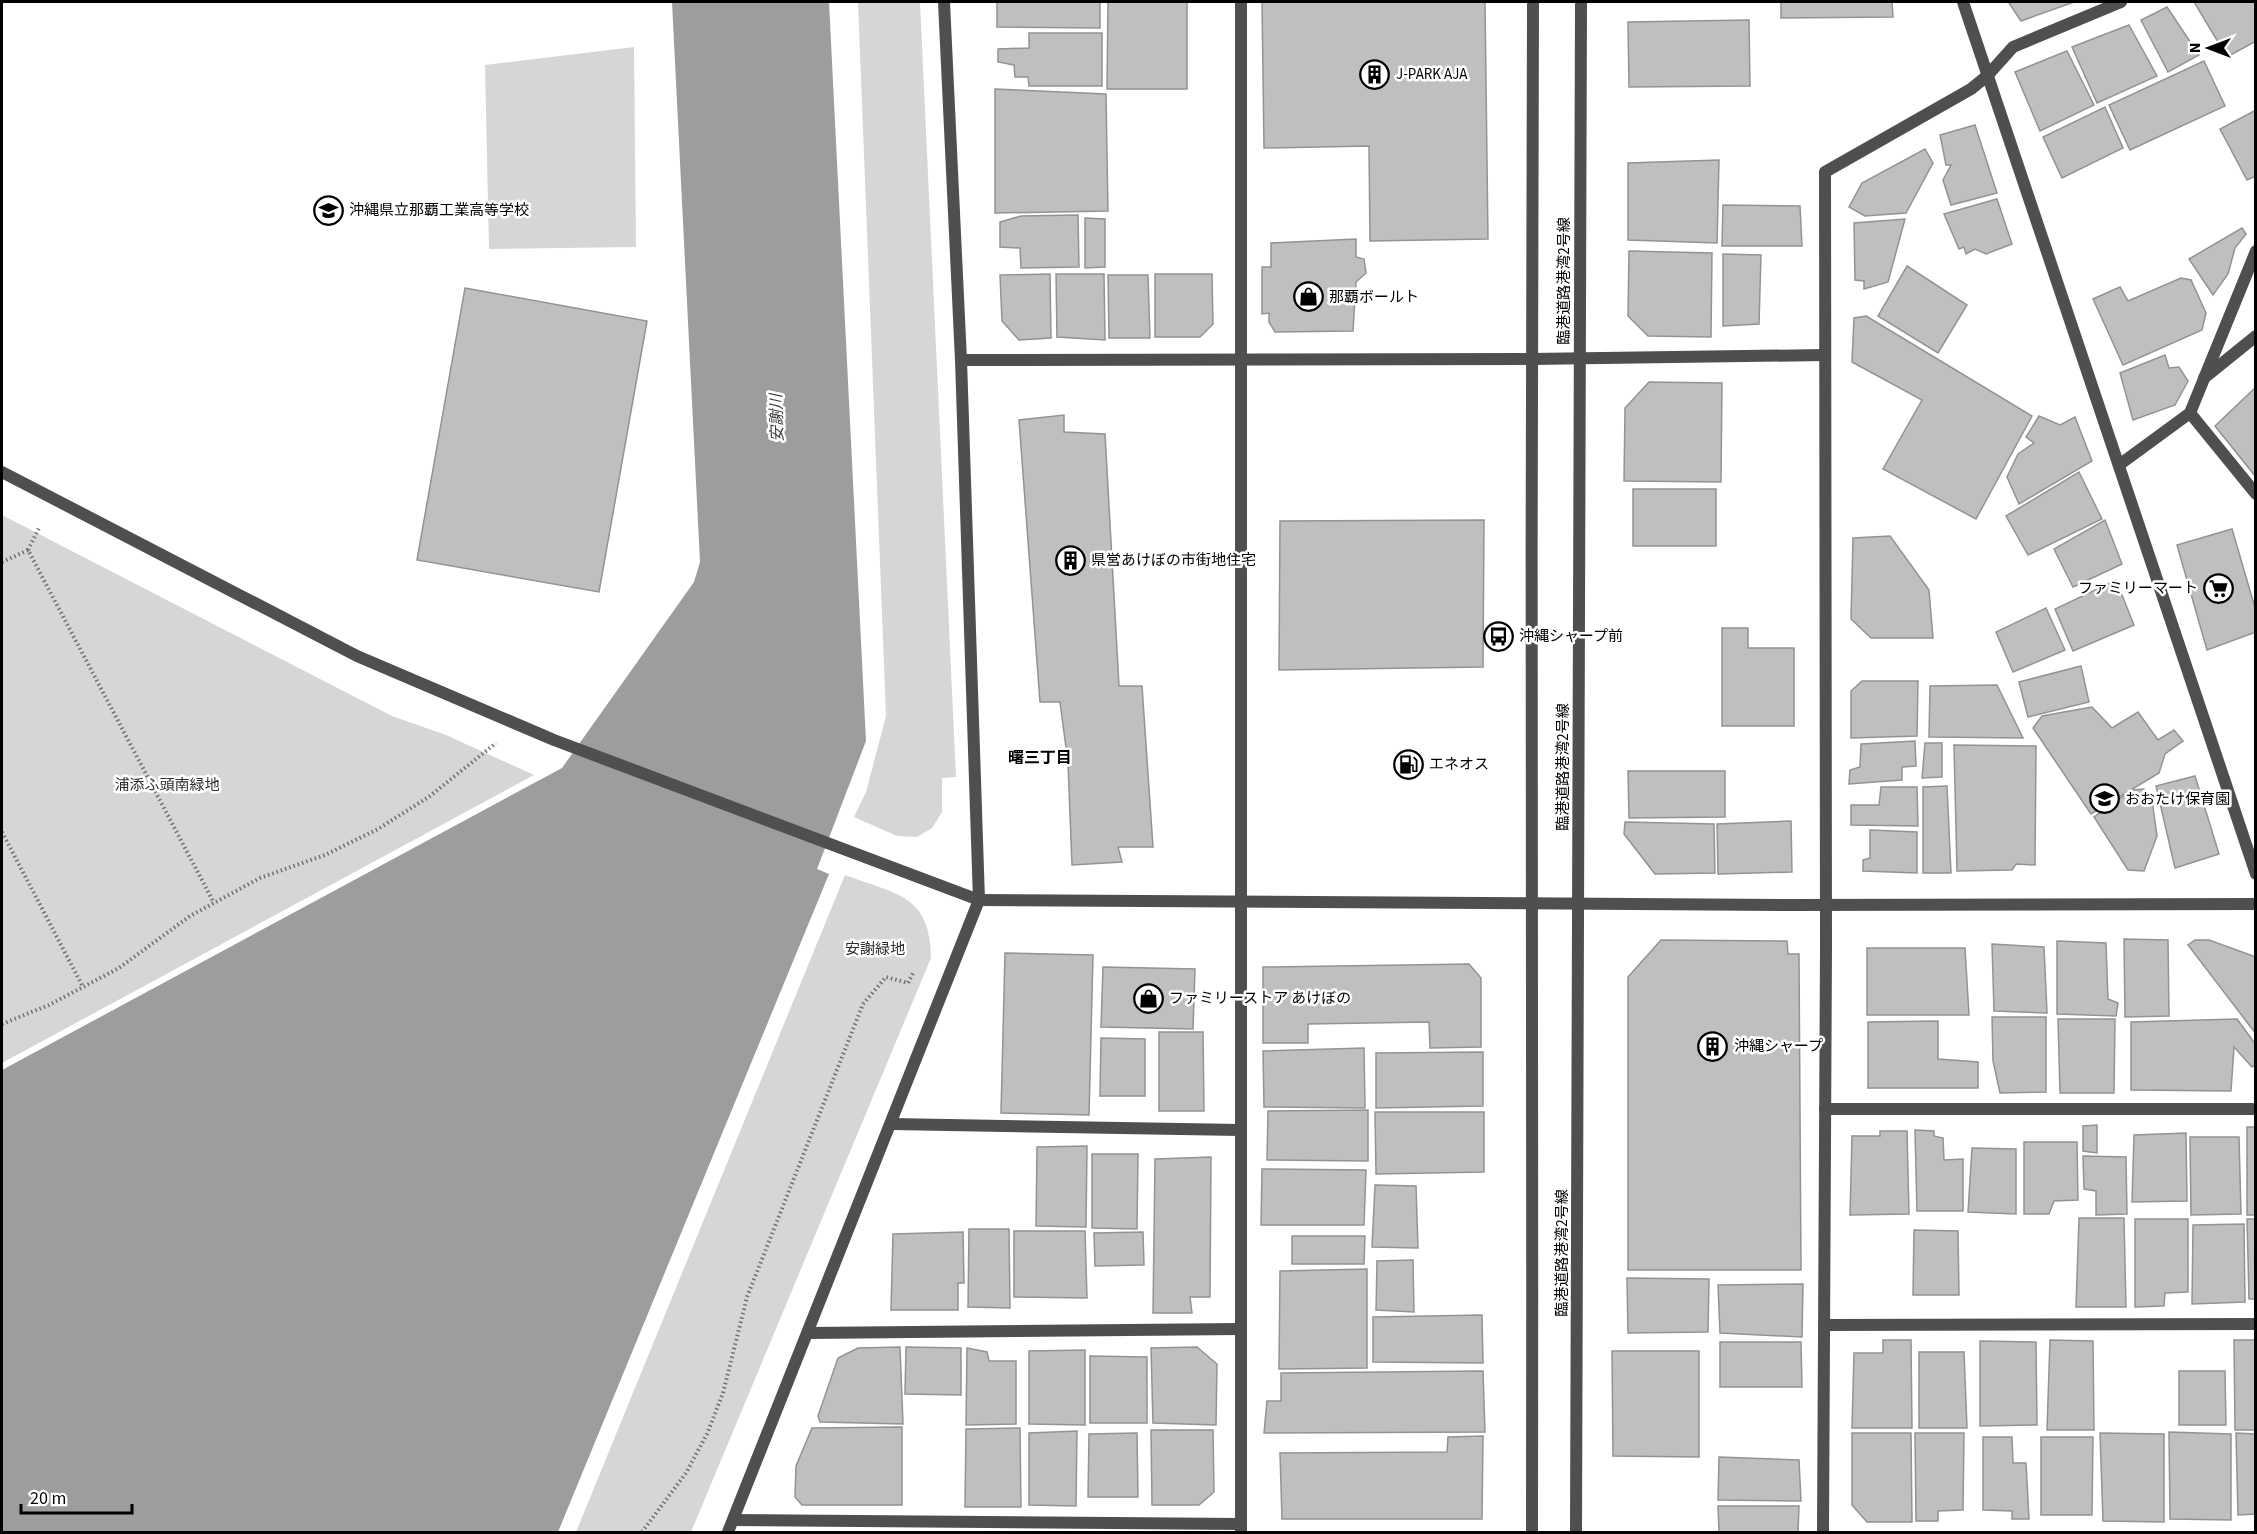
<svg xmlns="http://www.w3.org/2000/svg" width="2257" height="1534" font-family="'Source Sans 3','Noto Sans JP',sans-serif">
  <rect width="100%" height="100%" fill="#fff"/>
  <g fill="#d6d6d6">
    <polygon points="858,2 920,2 956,777 942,778 942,812 932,828 917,837 897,836 854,817 866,792 886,716"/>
    <polygon points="634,47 636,247 489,249 485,65"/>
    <polygon points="2,515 392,716 446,735 534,775 2,1063"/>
    <path d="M 845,875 C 896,894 931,895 931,958 L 691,1532 L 576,1532 Z"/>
  </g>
  <polygon fill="#9d9d9d" points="672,2 829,2 866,741 817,869 829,874 558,1532 2,1532 2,1070 562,768 694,582 700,562"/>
  <g fill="#bfbfbf" stroke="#939393" stroke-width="1.5">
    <polygon points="997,2 1100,2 1100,28 997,27"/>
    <polygon points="1108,2 1187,2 1187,89 1107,89"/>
    <polygon points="1262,2 1485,2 1488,239 1370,241 1369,146 1264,148"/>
    <polygon points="1781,2 1892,2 1893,17 1781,18"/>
    <polygon points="2012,2 2074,2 2021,21 2009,3"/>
    <polygon points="2194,2 2256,2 2256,41 2227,57"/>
    <polygon points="2167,7 2199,55 2168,72 2141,20"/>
    <polygon points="1749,20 1750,86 1629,87 1628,22"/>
    <polygon points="2129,25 2157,76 2097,103 2072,47"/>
    <polygon points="1029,33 1102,33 1102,86 1029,86 1028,77 1015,77 1014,65 998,62 998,49 1029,48"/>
    <polygon points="2067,51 2094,105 2040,131 2015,72"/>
    <polygon points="2204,61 2225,106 2130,150 2109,105"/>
    <polygon points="995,89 1106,94 1108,211 995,213"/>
    <polygon points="2105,107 2123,148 2062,178 2043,137"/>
    <polygon points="2256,110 2256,176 2247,180 2220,129"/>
    <polygon points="1975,125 1997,193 1951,205 1943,180 1951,165 1946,165 1940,135"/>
    <polygon points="1925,149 1933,163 1906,213 1865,216 1849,207 1862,183"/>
    <polygon points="1719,160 1717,243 1628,240 1628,163"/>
    <polygon points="1997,199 2012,244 1986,254 1975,249 1966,254 1964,247 1959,249 1944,214"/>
    <polygon points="1723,205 1800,206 1802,246 1722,246"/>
    <polygon points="1078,215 1079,267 1021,268 1020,248 1000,247 1000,222 1021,216"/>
    <polygon points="1085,218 1105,219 1105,267 1085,268"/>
    <polygon points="1905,219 1888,282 1864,289 1864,281 1855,280 1854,223"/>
    <polygon points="2242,228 2246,234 2235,248 2228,274 2213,295 2189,259"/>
    <polygon points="1356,239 1356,257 1364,259 1366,273 1356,282 1353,331 1275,332 1269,322 1269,313 1262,314 1262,267 1271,267 1271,243"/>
    <polygon points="1629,251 1712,253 1711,337 1648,336 1628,316"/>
    <polygon points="1723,254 1761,255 1759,324 1723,326"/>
    <polygon points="1907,266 1967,305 1938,353 1878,316"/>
    <polygon points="1050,274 1051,338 1019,340 1002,321 1000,275"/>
    <polygon points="1056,274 1104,274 1105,340 1057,337"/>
    <polygon points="1155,274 1212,274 1213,324 1200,337 1155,337"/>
    <polygon points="1108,275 1148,275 1150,338 1109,338"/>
    <polygon points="2181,278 2191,280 2206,313 2202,330 2123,365 2093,299 2120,287 2128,301"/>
    <polygon points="465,288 647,321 599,592 417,560"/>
    <polygon points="1866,316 2032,416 1976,519 1883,469 1922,400 1852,362 1854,318"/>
    <polygon points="2165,355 2169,368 2179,367 2188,381 2175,405 2133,420 2120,373"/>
    <polygon points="1649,382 1722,383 1721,482 1624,481 1625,408"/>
    <polygon points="2256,387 2256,477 2215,426"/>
    <polygon points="1064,415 1064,432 1105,434 1119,686 1142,686 1153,847 1118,847 1122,862 1072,865 1068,763 1060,702 1040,702 1019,420"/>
    <polygon points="2039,416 2060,425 2075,417 2092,461 2019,504 2007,477 2018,454 2034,443 2026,437"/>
    <polygon points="2079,472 2102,519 2028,555 2006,516"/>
    <rect x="1633" y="489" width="83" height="57"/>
    <polygon points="1484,520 1483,667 1279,670 1280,521"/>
    <polygon points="2105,520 2122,564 2073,587 2054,549"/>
    <polygon points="2232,529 2256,611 2256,632 2207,650 2177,545"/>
    <polygon points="1890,536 1929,590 1933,638 1871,638 1851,619 1853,538"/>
    <polygon points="2116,580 2134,625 2073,651 2055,609"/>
    <polygon points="2046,608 2065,650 2013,672 1996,632"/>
    <polygon points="1722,628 1748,628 1748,648 1794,648 1794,726 1722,726"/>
    <polygon points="2081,666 2089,702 2028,717 2019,682"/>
    <polygon points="1862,681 1918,681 1917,736 1851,738 1851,691"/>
    <polygon points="1997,685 2023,738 1929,737 1930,686"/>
    <polygon points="2092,707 2112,728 2138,712 2158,740 2174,730 2183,741 2165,754 2159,773 2091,814 2033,728 2042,716"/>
    <polygon points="1915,741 1916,766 1902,767 1902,780 1849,784 1850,770 1860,767 1861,744"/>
    <polygon points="1925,743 1942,743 1942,777 1922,778"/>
    <polygon points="1954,745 2036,746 2035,865 2016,864 2012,870 1957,871"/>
    <polygon points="1628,771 1725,771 1725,817 1629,818"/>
    <polygon points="2195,776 2219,854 2175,868 2156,786"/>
    <polygon points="1947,786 1951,873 1923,873 1923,787"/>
    <polygon points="1881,787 1917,787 1918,826 1851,825 1851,805 1879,805"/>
    <polygon points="2144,789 2152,800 2157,836 2144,871 2128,870 2094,817 2132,790"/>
    <polygon points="1791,821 1792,872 1718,874 1717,824"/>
    <polygon points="1625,822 1714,824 1715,873 1655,874 1624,834"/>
    <polygon points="1870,830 1917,832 1917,873 1863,871 1863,860 1870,858"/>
    <polygon points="2124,939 2168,940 2169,1016 2125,1017"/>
    <polygon points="1661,940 1787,941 1788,954 1799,954 1801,1270 1628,1270 1628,977"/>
    <polygon points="2195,940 2209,940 2256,957 2256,1034 2188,945"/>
    <polygon points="2057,941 2106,943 2108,999 2118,1003 2116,1016 2057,1014"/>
    <polygon points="1992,944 2044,947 2047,1013 1994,1011"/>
    <polygon points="1867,948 1965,948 1969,1015 1867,1015"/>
    <polygon points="1005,953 1093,955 1089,1115 1001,1113"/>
    <polygon points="1469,964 1481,978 1481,1047 1430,1048 1429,1022 1308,1024 1308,1043 1263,1043 1263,967"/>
    <polygon points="1103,967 1195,969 1193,1029 1101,1027"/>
    <polygon points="1992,1017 2046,1017 2046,1092 2000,1093 1993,1061"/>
    <polygon points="2058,1019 2115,1019 2114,1093 2060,1093"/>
    <polygon points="2237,1019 2256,1045 2256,1064 2252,1067 2234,1047 2231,1091 2131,1090 2131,1022"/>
    <polygon points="1938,1021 1938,1059 1978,1062 1978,1088 1868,1088 1868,1022"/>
    <polygon points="1159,1032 1203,1032 1204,1111 1159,1111"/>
    <polygon points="1101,1038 1145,1039 1145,1096 1100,1096"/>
    <polygon points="1364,1048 1365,1108 1264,1107 1263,1051"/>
    <polygon points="1483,1052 1483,1106 1376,1108 1376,1053"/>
    <polygon points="1368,1110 1368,1161 1267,1160 1268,1111"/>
    <polygon points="1375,1112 1484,1112 1484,1172 1376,1174"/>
    <polygon points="2097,1125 2097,1153 2083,1151 2083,1126"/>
    <rect x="2247" y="1127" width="9" height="88"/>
    <polygon points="1915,1130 1934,1131 1934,1136 1943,1138 1944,1160 1963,1159 1963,1211 1917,1211"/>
    <polygon points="1880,1131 1907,1131 1909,1214 1850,1215 1852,1136 1880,1136"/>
    <polygon points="2186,1133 2187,1201 2132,1202 2134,1135"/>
    <polygon points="2190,1137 2239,1137 2241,1214 2191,1215"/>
    <polygon points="2024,1142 2077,1142 2078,1200 2054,1201 2049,1214 2024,1214"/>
    <polygon points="1087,1146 1086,1227 1036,1226 1037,1147"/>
    <polygon points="1972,1148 2016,1149 2016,1214 1968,1212"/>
    <polygon points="1092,1154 1138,1154 1137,1229 1092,1228"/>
    <polygon points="2083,1156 2126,1157 2127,1214 2096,1215 2096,1191 2084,1189"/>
    <polygon points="1211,1157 1210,1297 1190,1297 1192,1313 1153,1313 1155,1159"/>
    <polygon points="1262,1169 1366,1170 1364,1225 1261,1225"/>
    <polygon points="1375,1185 1416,1186 1418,1248 1372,1247"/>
    <polygon points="2079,1218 2124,1218 2126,1307 2076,1307"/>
    <polygon points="2135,1219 2188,1219 2188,1292 2165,1293 2164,1306 2135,1307"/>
    <polygon points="2247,1219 2256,1219 2256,1299 2249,1299"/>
    <polygon points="2244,1224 2245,1302 2192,1304 2193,1225"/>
    <polygon points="969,1229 1009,1229 1010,1308 968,1307"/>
    <polygon points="1914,1230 1958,1231 1959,1295 1913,1295"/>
    <polygon points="1014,1231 1085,1231 1087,1298 1014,1297"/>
    <polygon points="963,1232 964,1283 958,1283 958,1310 891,1310 893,1234"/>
    <polygon points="1143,1232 1144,1265 1095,1266 1094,1233"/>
    <polygon points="1292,1236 1365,1236 1364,1264 1292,1264"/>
    <polygon points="1413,1260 1414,1312 1376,1310 1377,1261"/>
    <polygon points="1367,1269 1367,1368 1279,1369 1280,1271"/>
    <polygon points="1627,1278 1709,1279 1708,1332 1628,1333"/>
    <polygon points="1803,1284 1802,1337 1720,1333 1718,1285"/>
    <polygon points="1482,1315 1483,1363 1373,1362 1373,1317"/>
    <polygon points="1883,1340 1911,1340 1912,1428 1852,1428 1854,1353 1883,1353"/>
    <polygon points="2050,1340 2093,1341 2094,1430 2047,1430"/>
    <polygon points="2234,1340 2256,1340 2256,1430 2235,1430"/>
    <polygon points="1980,1341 2036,1342 2037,1425 1980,1426"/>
    <polygon points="1720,1342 1801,1342 1802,1387 1720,1387"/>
    <polygon points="900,1347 903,1424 820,1422 818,1416 838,1358 858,1348"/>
    <polygon points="906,1347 961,1348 961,1395 905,1394"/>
    <polygon points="1197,1347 1217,1364 1216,1425 1153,1423 1151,1348"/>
    <polygon points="967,1348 987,1352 989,1361 1016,1361 1016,1424 966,1425"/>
    <polygon points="1085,1350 1085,1425 1029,1424 1029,1351"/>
    <polygon points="1612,1351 1699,1351 1699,1457 1613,1456"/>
    <polygon points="1919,1352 1964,1352 1967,1428 1919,1428"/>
    <polygon points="1090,1356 1147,1357 1147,1423 1090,1423"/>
    <polygon points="1483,1371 1485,1432 1264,1433 1267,1401 1281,1401 1281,1373"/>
    <polygon points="2179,1371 2225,1371 2226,1425 2179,1425"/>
    <polygon points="902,1427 902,1505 802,1505 795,1497 796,1466 812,1428"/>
    <polygon points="1020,1428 1021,1507 965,1507 966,1429"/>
    <polygon points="1151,1430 1213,1430 1214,1492 1199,1505 1152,1505"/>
    <polygon points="1077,1431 1076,1506 1029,1505 1029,1433"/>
    <polygon points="2169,1432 2231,1434 2231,1520 2170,1519"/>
    <polygon points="1137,1433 1138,1497 1088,1497 1089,1434"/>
    <polygon points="1852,1433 1911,1433 1912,1522 1867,1522 1852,1505"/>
    <polygon points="1915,1433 1964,1433 1963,1510 1938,1511 1938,1521 1916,1521"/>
    <polygon points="2100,1433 2164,1434 2164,1522 2103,1521"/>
    <polygon points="2236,1433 2256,1434 2256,1514 2238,1515"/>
    <polygon points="1483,1436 1482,1519 1282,1519 1280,1453 1447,1452 1448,1437"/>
    <polygon points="1983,1437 2012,1437 2013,1463 2026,1463 2029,1519 2012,1519 2012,1511 1983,1510"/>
    <polygon points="2041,1437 2093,1437 2092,1515 2041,1515"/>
    <polygon points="1719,1457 1799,1460 1801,1501 1718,1500"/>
    <polygon points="1718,1506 1799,1506 1798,1532 1719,1532"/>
  </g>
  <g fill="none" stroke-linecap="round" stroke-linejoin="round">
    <g stroke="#717171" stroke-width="4" stroke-dasharray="1.5 3" stroke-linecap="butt">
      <polyline points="28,550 40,526"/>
      <polyline points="2,562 28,550 214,903"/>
      <polyline points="2,832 83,987"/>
      <polyline points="2,1024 49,1005 119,968 190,916 260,878 325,855 378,829 430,796 496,743"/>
      <polyline points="642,1532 686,1473 707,1434 723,1393 747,1297 863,1004 886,977 908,983 913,973"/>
    </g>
    <g stroke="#4f4f4f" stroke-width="12">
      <polyline points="2190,413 2256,494"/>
      <polyline points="2119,465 2190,413 2256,251"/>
    </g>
    <g stroke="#4f4f4f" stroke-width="12">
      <polyline points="2204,378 2256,336"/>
      <polyline points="979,900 1790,905 2256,904"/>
      <polyline points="1825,1109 2256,1109"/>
      <polyline points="892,1124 1240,1130"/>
      <polyline points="1824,1325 2256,1324"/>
      <polyline points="808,1333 1240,1329"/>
      <polyline points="734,1520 1241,1524"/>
      <polyline points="1823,1532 1826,945 1825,172 1971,89 1987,76 2013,47 2121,2"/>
    </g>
    <g stroke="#4f4f4f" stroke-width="12">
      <polyline points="1963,2 2256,874"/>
      <polyline points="961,360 1531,359 1824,355"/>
      <polyline points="2,472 357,656 554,740 979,900"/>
      <polyline points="728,1532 979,900 961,360 944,2"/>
      <polyline points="1241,1532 1241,2"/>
      <path d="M 1532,1532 C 1533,1022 1530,512 1533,2"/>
      <polyline points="1576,1532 1581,2"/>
    </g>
  </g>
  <defs>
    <symbol id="building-ring" viewBox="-11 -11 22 22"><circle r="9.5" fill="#fff" stroke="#000" stroke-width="1.5"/><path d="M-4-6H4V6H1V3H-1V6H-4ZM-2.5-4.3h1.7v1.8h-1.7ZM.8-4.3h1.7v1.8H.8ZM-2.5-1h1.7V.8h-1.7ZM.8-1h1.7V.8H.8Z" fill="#000"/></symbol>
    <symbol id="school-ring" viewBox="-11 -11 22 22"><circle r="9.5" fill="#fff" stroke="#000" stroke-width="1.5"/><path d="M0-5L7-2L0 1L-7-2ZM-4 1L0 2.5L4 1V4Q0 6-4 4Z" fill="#000"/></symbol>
    <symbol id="shop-ring" viewBox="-11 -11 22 22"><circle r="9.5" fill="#fff" stroke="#000" stroke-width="1.5"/><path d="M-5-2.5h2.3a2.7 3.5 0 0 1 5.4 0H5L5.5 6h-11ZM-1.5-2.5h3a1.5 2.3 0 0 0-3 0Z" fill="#000"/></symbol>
    <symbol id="supermarket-ring" viewBox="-11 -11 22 22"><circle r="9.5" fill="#fff" stroke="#000" stroke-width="1.5"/><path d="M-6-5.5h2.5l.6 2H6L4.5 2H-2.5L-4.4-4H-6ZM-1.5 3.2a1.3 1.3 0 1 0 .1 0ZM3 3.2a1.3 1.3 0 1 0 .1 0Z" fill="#000"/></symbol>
    <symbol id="bus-ring" viewBox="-11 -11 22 22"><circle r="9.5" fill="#fff" stroke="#000" stroke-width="1.5"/><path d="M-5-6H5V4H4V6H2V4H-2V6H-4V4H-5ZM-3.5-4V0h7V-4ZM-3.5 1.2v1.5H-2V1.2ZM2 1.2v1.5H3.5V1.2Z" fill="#000"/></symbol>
    <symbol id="fuel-ring" viewBox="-11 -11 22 22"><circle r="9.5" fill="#fff" stroke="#000" stroke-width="1.5"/><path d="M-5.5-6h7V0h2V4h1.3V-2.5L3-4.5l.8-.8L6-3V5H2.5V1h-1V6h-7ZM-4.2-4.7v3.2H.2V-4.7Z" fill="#000"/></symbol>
  </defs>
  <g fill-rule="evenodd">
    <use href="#building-ring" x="1358" y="58" width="33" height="33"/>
    <use href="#school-ring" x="312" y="194" width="33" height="33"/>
    <use href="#shop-ring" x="1292" y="280" width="33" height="33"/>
    <use href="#building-ring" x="1054" y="544" width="33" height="33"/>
    <use href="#supermarket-ring" x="2202" y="572" width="33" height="33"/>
    <use href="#bus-ring" x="1482" y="620" width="33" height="33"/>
    <use href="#fuel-ring" x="1392" y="748" width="33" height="33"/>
    <use href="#school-ring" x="2088" y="782" width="33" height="33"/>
    <use href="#shop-ring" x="1132" y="982" width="33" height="33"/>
    <use href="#building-ring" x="1696" y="1030" width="33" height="33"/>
  </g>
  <g text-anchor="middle" stroke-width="5" stroke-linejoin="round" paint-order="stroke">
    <g font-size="15" fill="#000" stroke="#fff" text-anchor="start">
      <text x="1396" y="79">J-PARK AJA</text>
      <text x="349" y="215">沖縄県立那覇工業高等学校</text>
      <text x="1329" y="302">那覇ボールト</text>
      <text x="1091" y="565">県営あけぼの市街地住宅</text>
      <text x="2198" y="593" text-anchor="end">ファミリーマート</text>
      <text x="1519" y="641">沖縄シャープ前</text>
      <text x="1429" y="769">エネオス</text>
      <text x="2125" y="804">おおたけ保育園</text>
      <text x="1169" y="1003">ファミリーストア あけぼの</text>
      <text x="1734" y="1051">沖縄シャープ</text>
    </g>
    <g font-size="15" fill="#000" stroke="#fff">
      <text transform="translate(1564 281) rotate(-90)" y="5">臨港道路港湾2号線</text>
      <text transform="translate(1563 767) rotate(-90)" y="5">臨港道路港湾2号線</text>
      <text transform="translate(1562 1253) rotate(-90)" y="5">臨港道路港湾2号線</text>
    </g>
    <g font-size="15" fill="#2d2d2d" stroke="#fff">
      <text x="167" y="790">浦添ふ頭南緑地</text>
      <text x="875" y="954">安謝緑地</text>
    </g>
    <g font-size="16" font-style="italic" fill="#3e3e3e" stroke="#fff">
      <text transform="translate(776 418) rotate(-92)" y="6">安謝川</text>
    </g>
    <g font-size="16" font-weight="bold" fill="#000" stroke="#fff">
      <text x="1040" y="763">曙三丁目</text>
    </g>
  </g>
  <rect width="2257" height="1534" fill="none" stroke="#000000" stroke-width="6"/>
  <g transform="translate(2209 48) rotate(270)" stroke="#ffffff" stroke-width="4.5" paint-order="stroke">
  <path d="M0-4.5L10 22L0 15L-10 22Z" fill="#000000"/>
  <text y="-9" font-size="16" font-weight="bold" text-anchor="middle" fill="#000000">N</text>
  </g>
  <path d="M21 1504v9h111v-9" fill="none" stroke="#000000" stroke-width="3"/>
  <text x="30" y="1504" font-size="18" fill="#000000" stroke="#ffffff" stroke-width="4.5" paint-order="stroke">20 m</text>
</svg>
